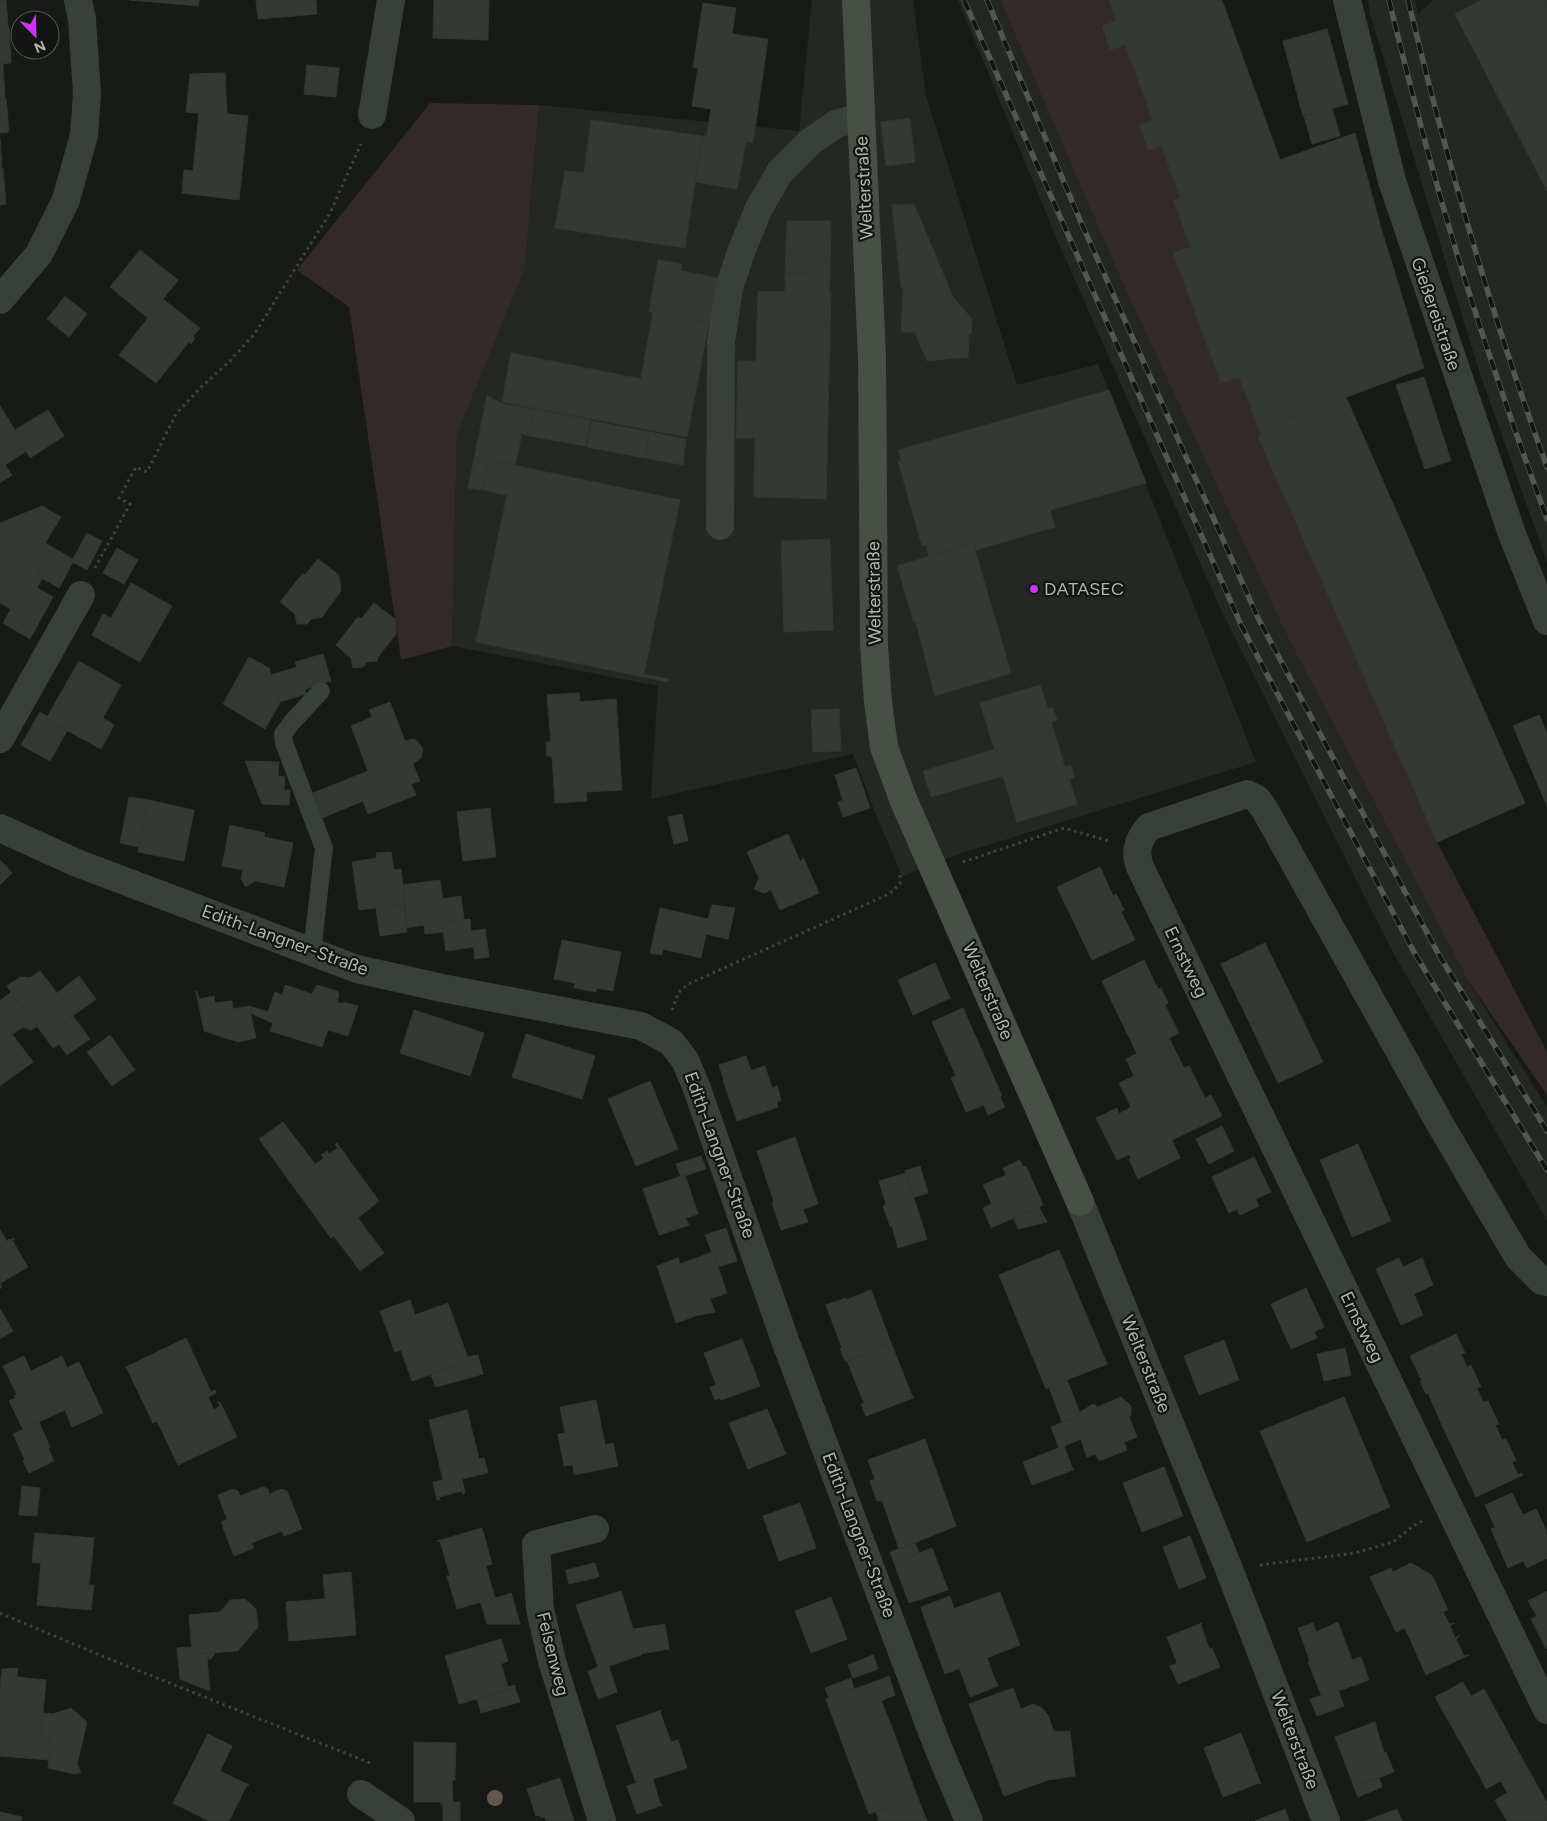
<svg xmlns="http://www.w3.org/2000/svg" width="1547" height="1821" font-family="Figtree,sans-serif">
  <rect width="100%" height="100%" fill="#181a18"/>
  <g fill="#242724">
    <polygon points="812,0 913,0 926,96 1017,385 1098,364 1256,762 959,854 901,877 898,866 874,810 853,754 651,799 658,686 452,646 457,435 525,268 539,105 799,131"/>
    <polygon points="958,0 1000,0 1126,291 1287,636 1467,979 1547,1107 1547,1221 1390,947 1221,610 1058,242"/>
    <polygon points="1368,0 1415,0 1418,14 1433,0 1547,0 1547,562 1480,374 1370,14"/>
  </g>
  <g fill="#322a28">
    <polygon points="1000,0 1109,0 1116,21 1102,26 1110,50 1125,45 1126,47 1152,119 1152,121 1139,125 1147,149 1160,146 1162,147 1180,198 1174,200 1191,247 1173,253 1221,383 1239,377 1261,435 1258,437 1437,842 1547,1052 1547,1095 1467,979 1287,636 1126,291"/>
    <polygon points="430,103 539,105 525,268 457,435 452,646 401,660 349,307 297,270"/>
  </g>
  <g fill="#353935" stroke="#323632">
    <polygon points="0,0 6,0 8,27 0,27"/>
    <polygon points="130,0 199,0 198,6"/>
    <polygon points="256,0 316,0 317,14 258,19"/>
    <polygon points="434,0 489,0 488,40 433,38"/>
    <polygon points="1109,0 1222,0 1280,160 1355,133 1381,228 1424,368 1259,430 1239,377 1221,383 1173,253 1191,247 1173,200 1180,198 1162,147 1160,146 1148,150 1139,125 1152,121 1152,119 1126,47 1125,45 1110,50 1102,26 1116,21"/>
    <polygon points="1482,0 1547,0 1547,191 1455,14"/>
    <polygon points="703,3 736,8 732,34 768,39 753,143 746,142 737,189 695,182 702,137 707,135 711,109 692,106 698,68 693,67"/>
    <polygon points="0,27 9,27 11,63 0,64"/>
    <polygon points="1327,29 1348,104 1303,116 1283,41"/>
    <polygon points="0,64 3,64 3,66 5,98 0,99"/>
    <polygon points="307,65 339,68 336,97 304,94"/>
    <polygon points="225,73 227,114 248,116 239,200 182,193 184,170 193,171 199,113 186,112 190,74"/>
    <polygon points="6,98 9,132 0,133 0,99"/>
    <polygon points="1332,108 1340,136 1312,144 1304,116"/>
    <polygon points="910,118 915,162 886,166 881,122"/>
    <polygon points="591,120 702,136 685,248 555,228 565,171 584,173"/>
    <polygon points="0,140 2,169 0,169"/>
    <polygon points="3,168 6,204 0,205 0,169"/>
    <polygon points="914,204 953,297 972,319 971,334 969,334 968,357 927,361 915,332 901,332 903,287 901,287 892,205"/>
    <polygon points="787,221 831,221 830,274 785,273"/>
    <polygon points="140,250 178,280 148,318 110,287"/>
    <polygon points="658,260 682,264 681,271 719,278 711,323 649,312"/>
    <polygon points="785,273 830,274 829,293 831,293 826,499 754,497 755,438 736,438 738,361 756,361 758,291 785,292"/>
    <polygon points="65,296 87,314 69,337 47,319"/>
    <polygon points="163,299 200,328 193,336 195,338 191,344 189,342 156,383 119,355"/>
    <polygon points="653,312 709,323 687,437 502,402 511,353 641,379"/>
    <polygon points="1424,377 1451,461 1425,469 1396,385"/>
    <polygon points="1109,390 1146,483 1050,510 1055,527 976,550 973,543 929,556 926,545 922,546 898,461 901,461 898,450"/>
    <polygon points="487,396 504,404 534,409 529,436 522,434 515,465 489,460 483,490 468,488"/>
    <polygon points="1346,397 1525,803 1437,842 1258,437 1261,435 1259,430"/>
    <polygon points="0,406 15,430 48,410 64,436 30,458 26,451 5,465 12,475 0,483"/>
    <polygon points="534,409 591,420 586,446 529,436"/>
    <polygon points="592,421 650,432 644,458 587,447"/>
    <polygon points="650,432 686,439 683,465 645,458"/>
    <polygon points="489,460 680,500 644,674 668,679 667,682 476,642 507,495 483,490"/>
    <polygon points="42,506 61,517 45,543 52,547 37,573 43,577 37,588 41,590 25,617 0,603 0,523"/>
    <polygon points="87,533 102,541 87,570 73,562 59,588 42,578 43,577 37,573 52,547 73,559"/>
    <polygon points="830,539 833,630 784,632 781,541"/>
    <polygon points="973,543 1011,673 935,696 916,622 914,623 897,566"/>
    <polygon points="117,548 138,560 124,584 103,573"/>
    <polygon points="318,559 339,575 341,591 322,617 311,619 307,624 297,624 295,614 280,602 303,573 305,575"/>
    <polygon points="131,583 172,606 140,662 92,635 103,614 111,618"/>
    <polygon points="41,590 53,597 30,639 3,623 11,609 25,617"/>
    <polygon points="374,603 395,619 396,634 378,657 377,661 367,662 363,667 353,668 351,658 336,645 358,617 361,619"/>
    <polygon points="323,654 331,681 305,689 306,694 279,702 271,675 297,667 295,662"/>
    <polygon points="249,657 269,668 280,703 265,729 223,704"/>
    <polygon points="79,661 121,685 103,718 114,725 101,749 46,719"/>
    <polygon points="1040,685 1048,709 1053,708 1057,720 1051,722 1065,767 1071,765 1075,777 1069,779 1077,804 1017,822 980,703"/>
    <polygon points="579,693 580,702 616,699 622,790 586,792 587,801 555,803 552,756 547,756 546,742 551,742 547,695"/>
    <polygon points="390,702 405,741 414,739 418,742 423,749 421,758 413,764 420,781 411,784 416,795 368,814 363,801 322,818 313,793 368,771 351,726 372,717 369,710"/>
    <polygon points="839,709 841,751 813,752 811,710"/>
    <polygon points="40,712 47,716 46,719 67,731 50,761 21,745"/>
    <polygon points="1539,715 1547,733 1547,806 1513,726"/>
    <polygon points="995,749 1003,776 931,797 923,771"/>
    <polygon points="245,761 279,762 278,776 285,777 284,790 290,790 289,805 262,804"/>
    <polygon points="856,768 865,793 843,801 835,775"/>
    <polygon points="865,793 870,808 843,817 838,802"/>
    <polygon points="129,797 148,800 139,847 120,843"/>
    <polygon points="148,800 194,810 184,861 138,852"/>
    <polygon points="490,808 496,857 463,861 457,812"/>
    <polygon points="682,814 688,841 674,844 668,817"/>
    <polygon points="230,825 265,833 264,837 293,843 284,887 255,881 246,887 241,879 243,870 222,866"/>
    <polygon points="788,834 800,861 803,860 803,857 819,893 780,910 771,890 764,893 754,889 759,878 747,852"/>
    <polygon points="391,852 394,870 401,869 405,904 359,910 352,862 377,858 376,853"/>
    <polygon points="0,860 12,873 0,885"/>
    <polygon points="1100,867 1113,896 1116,894 1124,910 1121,912 1135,940 1092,960 1057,887"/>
    <polygon points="440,880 443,899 461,896 464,920 442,923 443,932 425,934 424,925 407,928 403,885"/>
    <polygon points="404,904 407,932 380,936 376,908"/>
    <polygon points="712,905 735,908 728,939 706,934 701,958 663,949 662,955 650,953 660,908 708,919"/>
    <polygon points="470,919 471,931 485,929 489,957 475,959 474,947 446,951 442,923"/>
    <polygon points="562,940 621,952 613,991 596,988 596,992 574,988 575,983 554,979"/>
    <polygon points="1265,943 1294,1002 1250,1024 1221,964"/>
    <polygon points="1144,960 1158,989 1161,988 1168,1003 1165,1005 1179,1033 1137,1054 1102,981"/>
    <polygon points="935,963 950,998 913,1015 898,980"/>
    <polygon points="40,971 74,1015 45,1037 7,986 20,977 30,978"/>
    <polygon points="79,976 96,999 74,1015 57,993"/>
    <polygon points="285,985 312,994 317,985 337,991 339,994 337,1002 343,1004 343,1002 358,1006 348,1036 328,1030 322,1047 270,1031 273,1023 250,1013 249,1006 268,1012 275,992 282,995"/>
    <polygon points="196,991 197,991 199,999 214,996 215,1003 232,1001 233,1009 249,1006 256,1038 238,1042 204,1031"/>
    <polygon points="11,992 37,1026 31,1030 23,1027 0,1043 0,1001"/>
    <polygon points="1294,1002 1323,1062 1278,1083 1250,1024"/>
    <polygon points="963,1008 987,1062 956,1076 932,1022"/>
    <polygon points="414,1010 484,1033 470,1076 400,1053"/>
    <polygon points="73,1016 90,1039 67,1055 59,1044 53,1048 45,1037"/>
    <polygon points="12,1034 33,1062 0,1086 0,1043"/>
    <polygon points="526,1034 595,1056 582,1099 512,1077"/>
    <polygon points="110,1035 135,1070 112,1086 87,1052"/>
    <polygon points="1169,1038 1184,1068 1189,1066 1205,1098 1211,1095 1222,1116 1172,1140 1180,1158 1138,1179 1129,1159 1131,1158 1129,1154 1117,1160 1096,1118 1117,1108 1119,1114 1131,1107 1119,1083 1134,1076 1126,1059"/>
    <polygon points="746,1056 751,1070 724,1080 719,1065"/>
    <polygon points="987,1062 1002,1096 1000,1097 1005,1107 988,1115 984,1105 966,1112 951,1078"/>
    <polygon points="765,1066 772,1088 777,1086 781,1100 777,1102 778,1107 737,1121 723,1080"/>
    <polygon points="650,1081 678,1149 636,1166 608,1099"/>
    <polygon points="283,1122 315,1164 290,1182 259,1139"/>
    <polygon points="1222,1126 1234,1151 1209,1164 1196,1139"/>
    <polygon points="795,1137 818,1204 777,1218 772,1203 774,1202 757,1151"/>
    <polygon points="337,1143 379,1201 358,1218 384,1253 360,1271 334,1236 331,1238 290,1182 324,1158 321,1155 327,1151 329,1154 338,1148 335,1145"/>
    <polygon points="1358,1144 1391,1221 1352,1237 1320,1160"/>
    <polygon points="701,1156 706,1169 681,1177 676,1164"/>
    <polygon points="1254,1157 1271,1192 1256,1199 1259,1206 1240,1215 1237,1209 1229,1213 1212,1177"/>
    <polygon points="1020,1160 1023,1167 1026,1166 1043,1205 991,1228 983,1208 992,1204 983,1185 1006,1175 1003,1168"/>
    <polygon points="920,1166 928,1193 914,1197 905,1171"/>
    <polygon points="906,1173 927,1239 898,1248 892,1226 890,1226 883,1206 886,1205 879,1181"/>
    <polygon points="685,1175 698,1214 686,1218 689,1225 659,1235 643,1189"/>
    <polygon points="1039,1207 1047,1222 1018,1229 1014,1218"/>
    <polygon points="803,1209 808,1222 781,1230 777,1218"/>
    <polygon points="726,1228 737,1261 718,1267 705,1235"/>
    <polygon points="0,1230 7,1241 9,1239 10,1240 0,1246"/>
    <polygon points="14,1238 15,1239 12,1240 28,1267 0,1283 2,1287 0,1289 0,1246"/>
    <polygon points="1059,1250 1107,1364 1067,1380 1080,1413 1077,1414 1078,1416 1062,1422 1049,1387 1046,1389 999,1275"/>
    <polygon points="713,1252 727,1293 710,1299 715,1312 695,1316 676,1323 657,1266 678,1258 680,1264"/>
    <polygon points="1399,1258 1403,1267 1422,1258 1433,1285 1414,1294 1423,1315 1401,1325 1376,1269"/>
    <polygon points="1306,1288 1324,1327 1314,1332 1317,1338 1291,1349 1271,1304"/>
    <polygon points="871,1290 891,1343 845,1361 840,1349 842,1348 826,1305 846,1298 846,1300"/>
    <polygon points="410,1300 415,1315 448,1303 469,1361 412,1381 401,1350 395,1352 380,1311"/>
    <polygon points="0,1309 13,1331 0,1339"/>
    <polygon points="1456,1334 1465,1353 1461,1354 1467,1367 1471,1365 1481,1387 1477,1388 1483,1402 1488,1401 1441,1423 1428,1393 1426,1394 1420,1381 1422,1381 1410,1356"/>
    <polygon points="186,1338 211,1392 215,1390 216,1393 208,1397 214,1410 220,1406 218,1402 220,1402 237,1437 178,1465 157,1421 153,1423 126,1367"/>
    <polygon points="742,1339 760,1386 721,1400 720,1398 715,1400 710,1387 716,1385 704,1353"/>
    <polygon points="1224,1340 1239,1380 1199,1395 1184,1356"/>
    <polygon points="891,1343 913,1398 866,1416 861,1404 864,1403 847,1361"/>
    <polygon points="1345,1348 1351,1375 1324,1381 1317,1354"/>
    <polygon points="478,1355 483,1374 436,1387 431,1375 469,1361 467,1357"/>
    <polygon points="24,1356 31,1371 62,1356 67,1368 79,1362 103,1413 72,1427 65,1410 23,1429 9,1401 16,1398 14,1396 17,1395 3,1366"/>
    <polygon points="1121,1397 1131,1406 1131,1414 1129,1417 1137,1437 1124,1442 1127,1450 1099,1461 1095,1454 1087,1457 1081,1439 1059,1448 1051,1427 1078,1416 1077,1414 1093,1404 1098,1407"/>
    <polygon points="1344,1397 1390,1507 1307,1542 1260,1431"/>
    <polygon points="596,1400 605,1445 613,1443 618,1466 574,1475 573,1465 564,1466 558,1434 565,1433 560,1407"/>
    <polygon points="1488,1401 1499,1424 1495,1425 1502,1440 1506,1439 1516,1460 1512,1462 1518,1475 1522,1473 1523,1475 1476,1497 1441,1423"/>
    <polygon points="767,1409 786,1454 748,1469 729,1423"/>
    <polygon points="467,1410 479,1459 484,1458 488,1473 462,1479 465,1493 463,1494 462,1491 439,1497 440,1500 437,1500 433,1482 443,1480 429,1420"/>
    <polygon points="39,1422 50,1447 48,1448 54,1461 29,1473 23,1461 25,1460 13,1434"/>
    <polygon points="925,1439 956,1526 899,1549 882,1500 877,1501 870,1481 875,1479 868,1460"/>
    <polygon points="1064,1446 1073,1470 1032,1485 1023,1462"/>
    <polygon points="1164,1467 1183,1516 1142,1532 1123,1483"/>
    <polygon points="22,1486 40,1488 37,1516 19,1515"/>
    <polygon points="263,1487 268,1489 269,1494 282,1489 287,1491 302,1529 284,1536 282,1531 251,1543 254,1548 234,1556 221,1522 227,1519 218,1495 233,1489 238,1491 240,1496"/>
    <polygon points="1512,1493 1523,1515 1495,1527 1485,1505"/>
    <polygon points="800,1503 816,1548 779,1561 763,1516"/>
    <polygon points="1536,1509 1547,1532 1547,1558 1527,1568 1523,1561 1508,1568 1491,1529"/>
    <polygon points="482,1528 492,1564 486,1566 495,1598 457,1609 447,1576 450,1576 440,1541 437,1541"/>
    <polygon points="35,1533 94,1538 89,1585 94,1585 91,1610 37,1605 41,1563 32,1562"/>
    <polygon points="1190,1536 1206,1578 1179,1589 1163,1547"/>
    <polygon points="915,1543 919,1553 894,1563 890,1552"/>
    <polygon points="932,1548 948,1590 909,1603 894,1563"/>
    <polygon points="595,1563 599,1577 569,1584 566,1570"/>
    <polygon points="1411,1563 1432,1575 1448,1610 1443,1612 1449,1624 1455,1623 1450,1626 1455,1638 1460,1635 1456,1639 1464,1656 1469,1655 1426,1675 1405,1628 1396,1632 1370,1577 1391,1568 1393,1572"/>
    <polygon points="351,1572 356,1635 289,1641 286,1602 325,1599 323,1575"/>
    <polygon points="621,1591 633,1629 665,1624 669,1649 641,1654 641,1655 609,1666 617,1692 598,1699 588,1671 598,1667 576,1605"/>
    <polygon points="1547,1591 1547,1649 1545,1647 1531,1619 1537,1616 1528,1601"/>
    <polygon points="1000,1592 1020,1645 945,1674 925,1619"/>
    <polygon points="511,1593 520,1624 487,1624 481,1603"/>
    <polygon points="950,1596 954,1609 925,1619 921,1607"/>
    <polygon points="831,1597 847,1639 811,1653 795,1611"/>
    <polygon points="245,1599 256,1609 258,1627 238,1651 192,1654 189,1615 220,1612 230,1600"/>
    <polygon points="1338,1622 1352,1660 1361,1657 1369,1680 1322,1697 1308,1662 1310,1661 1298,1628 1313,1623 1316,1632"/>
    <polygon points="1202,1623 1201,1625 1209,1649 1212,1648 1220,1667 1178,1684 1170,1666 1177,1663 1167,1637"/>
    <polygon points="501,1639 508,1661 501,1664 508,1687 515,1685 515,1688 459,1704 445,1656"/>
    <polygon points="191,1647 192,1654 215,1653 211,1659 207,1659 210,1691 180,1679 177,1648"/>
    <polygon points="873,1655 878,1669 853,1678 848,1665"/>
    <polygon points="987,1657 992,1672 965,1683 959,1668"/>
    <polygon points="18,1668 17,1677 46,1680 41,1736 51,1737 49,1760 0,1756 0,1689 2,1669"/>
    <polygon points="992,1672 998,1686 970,1697 965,1683"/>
    <polygon points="889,1676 895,1695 881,1701 874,1682"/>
    <polygon points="851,1678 854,1689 829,1698 825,1688"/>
    <polygon points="874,1682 896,1738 847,1756 826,1699"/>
    <polygon points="1463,1682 1471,1696 1484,1689 1519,1753 1479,1775 1435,1697"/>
    <polygon points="515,1688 520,1702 481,1713 477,1699"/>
    <polygon points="1013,1688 1021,1709 1033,1704 1042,1708 1048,1715 1054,1732 1070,1731 1075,1776 1048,1780 1004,1796 969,1704"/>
    <polygon points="1338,1690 1344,1706 1317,1716 1310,1699"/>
    <polygon points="71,1708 87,1722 77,1764 81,1772 75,1774 48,1768 51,1737 41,1736 43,1713 53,1714"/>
    <polygon points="662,1710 660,1712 671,1742 678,1740 687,1768 653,1779 660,1803 663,1805 637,1814 627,1786 636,1783 616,1726"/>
    <polygon points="1375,1722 1384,1753 1386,1752 1394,1772 1354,1787 1335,1737"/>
    <polygon points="1241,1733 1261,1784 1259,1783 1223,1797 1204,1748"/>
    <polygon points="208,1734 232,1746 220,1771 249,1785 246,1787 229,1821 209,1821 173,1803"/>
    <polygon points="896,1738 917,1796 869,1814 847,1756"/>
    <polygon points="414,1742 456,1743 455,1778 456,1780 452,1780 453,1802 443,1802 443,1805 441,1805 441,1802 414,1802"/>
    <polygon points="1519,1753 1527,1767 1486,1789 1479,1775"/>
    <polygon points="1527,1767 1533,1778 1507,1793 1501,1781"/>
    <polygon points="560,1778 574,1821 546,1821 545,1817 541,1818 540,1815 536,1816 527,1789"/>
    <polygon points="1379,1778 1382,1787 1358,1797 1354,1787"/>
    <polygon points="1533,1778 1547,1803 1547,1821 1507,1821 1495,1800"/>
    <polygon points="917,1796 927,1821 879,1821 876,1812"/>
    <rect x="443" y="1802" width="17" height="19"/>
    <polygon points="1285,1809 1289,1821 1255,1821"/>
    <polygon points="1397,1809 1402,1821 1365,1821"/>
    <polygon points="0,1812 22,1817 21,1821 0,1821"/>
  </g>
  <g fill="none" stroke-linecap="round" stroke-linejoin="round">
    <g stroke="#40463f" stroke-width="3" stroke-dasharray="2.5 4" stroke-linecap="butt">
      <polyline points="95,568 130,504 119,498 136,467 147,472 176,414 199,389 230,361 255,333 330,213 361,144"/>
      <polyline points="963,862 1064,828 1109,841"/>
      <polyline points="672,1010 678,993 688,984 889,894 900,884 900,874"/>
      <polyline points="1260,1565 1355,1553 1393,1542 1413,1526 1422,1521"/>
      <polyline points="0,1613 102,1656 370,1763"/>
    </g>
    <polyline stroke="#393f39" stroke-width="18" points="312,952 324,848 284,743 283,734 293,721 321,691"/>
    <g stroke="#393f39" stroke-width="28">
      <polyline points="1347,0 1392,181 1512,534 1547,621"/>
      <polyline points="372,115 391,0"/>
      <polyline points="0,300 39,254 66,200 84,135 87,94 82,19 78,0"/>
      <polyline points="720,526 721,342 729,288 741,252 759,208 780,172 810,142 836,124 861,117"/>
      <polyline points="0,739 81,595"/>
      <polyline points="0,828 77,863 357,969 442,988 641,1026 671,1042 685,1060 696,1086 786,1343 937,1745 969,1821"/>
      <polyline points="1080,1202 1229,1569 1326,1821"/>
      <path d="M 1547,1282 L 1542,1281 L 1518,1257 L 1440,1124 L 1265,810 L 1257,799 L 1247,794 L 1149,827 C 1138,840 1134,851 1140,867 L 1547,1710"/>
      <polyline points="595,1529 536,1544 540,1609 552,1661 602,1821"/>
      <polyline points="361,1794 401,1821"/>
    </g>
    <polyline stroke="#484f47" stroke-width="28" points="856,0 872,358 874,645 878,702 884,747 903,799 1080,1202"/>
    <defs>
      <g id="rail">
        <polyline points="964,0 1242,627 1415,954 1547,1170"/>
        <polyline points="987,0 1080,220 1259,620 1439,955 1547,1131"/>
        <path d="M 1389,0 C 1410,86 1432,172 1458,257 C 1485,345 1515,432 1547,519"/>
        <path d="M 1408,0 C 1446,158 1491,314 1547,467"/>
      </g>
    </defs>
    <use href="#rail" stroke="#515850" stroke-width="5.5"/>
    <use href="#rail" stroke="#131513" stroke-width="4" stroke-dasharray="11" stroke-linecap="butt"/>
  </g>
  <circle fill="#665651" cx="495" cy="1798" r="8"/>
  <circle fill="#cd33f7" stroke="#131513" stroke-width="2" cx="1034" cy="589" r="5"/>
  <g text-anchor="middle" stroke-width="4.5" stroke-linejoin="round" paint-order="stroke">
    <g font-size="18" fill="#adbaaa" stroke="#131513">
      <text transform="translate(864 188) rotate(-93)" y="6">Welterstraße</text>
      <text transform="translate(1436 314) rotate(71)" y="6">Gießereistraße</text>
      <text transform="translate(874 593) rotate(-91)" y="6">Welterstraße</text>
      <text transform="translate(285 940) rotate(20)" y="6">Edith-Langner-Straße</text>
      <text transform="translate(1186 962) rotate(64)" y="6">Ernstweg</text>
      <text transform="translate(988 991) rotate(67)" y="6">Welterstraße</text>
      <text transform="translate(720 1155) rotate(70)" y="6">Edith-Langner-Straße</text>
      <text transform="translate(1362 1327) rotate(64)" y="6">Ernstweg</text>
      <text transform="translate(1146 1364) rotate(68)" y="6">Welterstraße</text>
      <text transform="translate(859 1535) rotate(69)" y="6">Edith-Langner-Straße</text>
      <text transform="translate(553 1654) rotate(76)" y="6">Felsenweg</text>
      <text transform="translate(1295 1740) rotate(69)" y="6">Welterstraße</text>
    </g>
    <g font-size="18" fill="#adbaaa" stroke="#131513" text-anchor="start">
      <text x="1044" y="595">DATASEC</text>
    </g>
  </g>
  <g transform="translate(35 35) rotate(157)"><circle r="24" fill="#131513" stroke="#51574f"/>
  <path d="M0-4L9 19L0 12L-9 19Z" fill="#cd33f7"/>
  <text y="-8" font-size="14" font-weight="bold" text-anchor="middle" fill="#adbaaa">N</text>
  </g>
</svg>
